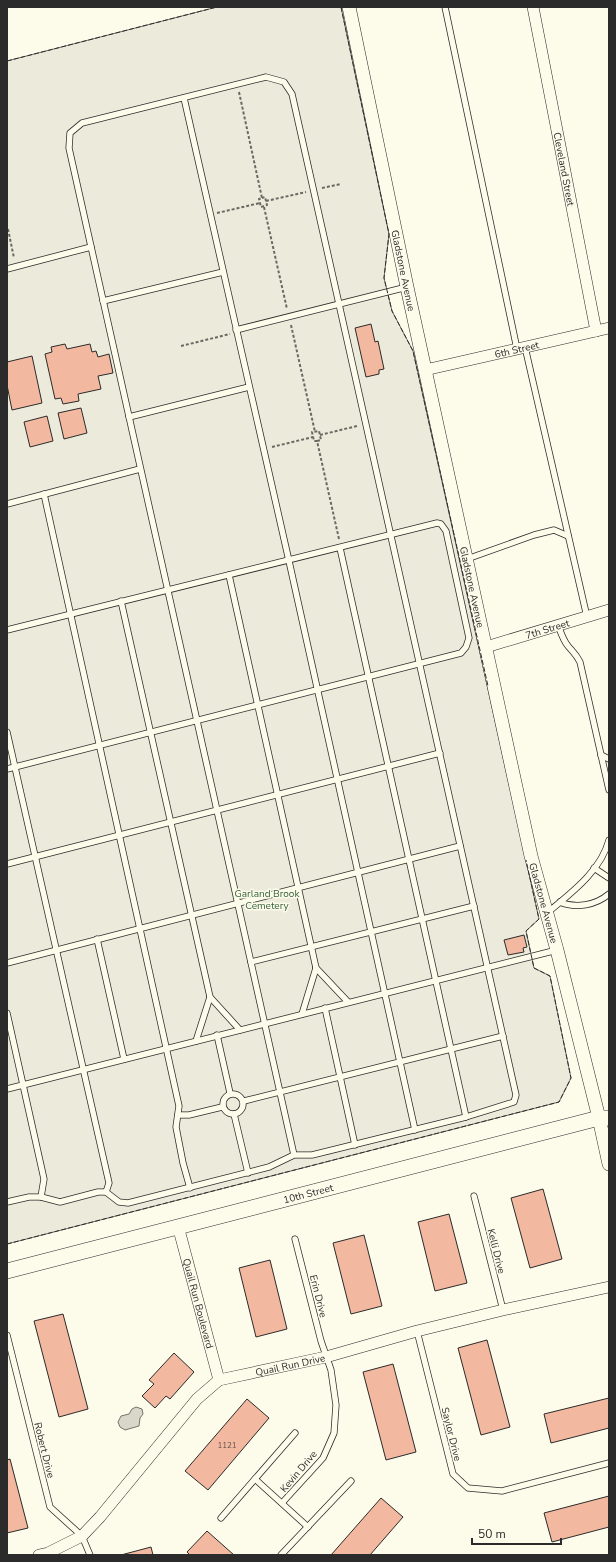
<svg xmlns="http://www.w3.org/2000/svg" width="616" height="1562" font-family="'Nunito Sans',sans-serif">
  <rect width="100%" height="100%" fill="#fdfbea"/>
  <polygon fill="#ecebdb" stroke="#74746e" points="217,7 341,7 389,234 384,278 392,311 413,351 539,919 526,931 534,968 550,976 571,1078 559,1102 7,1244 7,61"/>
  <polygon fill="#d8d7c9" stroke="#74746e" points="136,1407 142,1409 143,1414 140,1418 139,1426 125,1430 120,1427 118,1422 121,1416 129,1414 132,1409"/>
  <g fill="#f2b8a0" stroke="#2b2b2b">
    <polygon points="371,324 375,342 378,341 384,369 379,370 379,374 366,377 355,328"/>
    <polygon points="65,344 67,349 90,344 92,352 96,351 98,357 109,354 113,373 98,376 101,389 78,394 79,401 63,404 61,398 55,399 45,354 52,352 51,347"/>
    <polygon points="32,356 42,403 12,410 7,385 7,362"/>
    <polygon points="81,408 87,433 64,439 58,413"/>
    <polygon points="47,416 53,441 30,447 24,422"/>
    <polygon points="524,935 527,947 523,948 524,952 508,955 504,940"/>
    <polygon points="543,1189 562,1259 530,1268 511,1198"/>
    <polygon points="449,1214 467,1283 435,1291 418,1222"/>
    <polygon points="364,1235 382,1306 351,1314 333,1243"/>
    <polygon points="270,1260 287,1329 256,1337 239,1268"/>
    <polygon points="63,1314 88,1409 59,1417 34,1321"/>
    <polygon points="487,1340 510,1427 481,1435 458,1348"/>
    <polygon points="174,1353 194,1372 170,1399 166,1396 155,1408 142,1396 154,1384 149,1380"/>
    <polygon points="393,1364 416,1452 386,1460 363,1372"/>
    <polygon points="609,1398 609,1428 551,1443 544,1414"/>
    <polygon points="247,1399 269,1418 208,1490 185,1471"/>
    <polygon points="10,1459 28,1528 7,1533 7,1460"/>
    <polygon points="609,1496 609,1527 552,1542 544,1513"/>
    <polygon points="381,1498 403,1517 370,1555 331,1555"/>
    <polygon points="207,1531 234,1555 190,1555 187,1552"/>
    <polygon points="151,1547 153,1555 121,1555"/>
  </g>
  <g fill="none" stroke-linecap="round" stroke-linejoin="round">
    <defs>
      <g id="service">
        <polyline points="445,7 517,349"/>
        <polyline points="184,98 289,561 415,1130"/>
        <polyline points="7,269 91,247"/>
        <polyline points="103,301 223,272"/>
        <polyline points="236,330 407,287"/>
        <polyline points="525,347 587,617"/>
        <polyline points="129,417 249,387"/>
        <polyline points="44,494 179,1106 176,1127 183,1163 190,1188"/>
        <polyline points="7,504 140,469"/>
        <polyline points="340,548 466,1117"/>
        <polyline points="467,559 534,535 554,530 568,536"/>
        <polyline points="229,575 316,968 302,1014"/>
        <polyline points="121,601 210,997 196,1041"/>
        <path d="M 558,625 C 561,633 563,640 568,646 C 574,653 576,654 580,662 L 609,790"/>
        <polyline points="7,630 437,523 441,524 446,531 469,638 466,647 461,653 7,769"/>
        <polyline points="7,732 109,1183 106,1192"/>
        <polyline points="601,755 609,759"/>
        <polyline points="7,864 440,753"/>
        <polyline points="594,868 609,878"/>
        <path d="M 560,902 C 576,909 596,905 609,894"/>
        <path d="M 547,913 C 571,893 601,871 609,840"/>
        <polyline points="97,939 124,1059"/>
        <polyline points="251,962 474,906"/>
        <polyline points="7,963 460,846"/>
        <polyline points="316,968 348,1002"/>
        <polyline points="210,997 240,1030"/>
        <polyline points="325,1008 355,1145"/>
        <polyline points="7,1013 44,1179 41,1197"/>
        <polyline points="217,1035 230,1093"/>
        <polyline points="7,1089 557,950"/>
        <circle cx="233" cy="1104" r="10"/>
        <polyline points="244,1101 503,1036"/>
        <polyline points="234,1114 248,1173"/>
        <polyline points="178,1115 189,1115 222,1107"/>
        <polyline points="474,1196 503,1310"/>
        <polyline points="7,1202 29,1197 41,1197 60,1202 98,1192 106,1192 119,1202 128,1203 269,1167 294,1155 312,1155 466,1117 514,1102 516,1095 292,94 284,82 266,77 82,123 70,133 69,148 294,1155"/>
        <polyline points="417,1331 453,1474 468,1488 502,1491 609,1463"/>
        <polyline points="7,1335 50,1507 82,1536 90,1555"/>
        <polyline points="255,1479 308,1527"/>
        <polyline points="282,1503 323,1458 334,1433 336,1405 331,1370 321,1341 295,1239"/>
        <polyline points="221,1518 295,1433"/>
        <polyline points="281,1555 351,1481"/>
      </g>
      <g id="minor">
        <path id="s1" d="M 533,7 L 596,331"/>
        <path id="s2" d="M 425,370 L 609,328"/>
        <path id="s3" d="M 486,647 L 609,610"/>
        <path id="s4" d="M 178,1226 L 219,1380"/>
        <path id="s5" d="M 39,1555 L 48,1553 L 82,1536 L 100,1517 L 197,1399 L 219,1380 L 326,1357 L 417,1331 L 503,1310 L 609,1287"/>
      </g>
      <g id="tertiary">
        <path id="s6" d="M 349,7 L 407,287 L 531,856 L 557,950 L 599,1118 L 609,1164"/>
      </g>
      <g id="secondary">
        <path id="s7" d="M 7,1271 L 599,1118 L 609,1118"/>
      </g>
    </defs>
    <use href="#service" stroke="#2b2b2b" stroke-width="7"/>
    <use href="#minor" stroke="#2b2b2b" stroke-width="12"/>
    <use href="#tertiary" stroke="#2b2b2b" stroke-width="14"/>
    <use href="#secondary" stroke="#2b2b2b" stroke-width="16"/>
    <g stroke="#6a6964" stroke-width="2" stroke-dasharray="3 2" stroke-linecap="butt">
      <polyline points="239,92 262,198 259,199 261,207 267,205 265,197 262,198"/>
      <polyline points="322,188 341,184"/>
      <polyline points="266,201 306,192"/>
      <polyline points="264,207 287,309"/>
      <polyline points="217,213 260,203"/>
      <polyline points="8,229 14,258"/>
      <polyline points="291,325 315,432"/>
      <polyline points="181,346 230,334"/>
      <polyline points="320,435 357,426"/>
      <polyline points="317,441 321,440 319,431 312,432 314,441 317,441 339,539"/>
      <polyline points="272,447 313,437"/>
    </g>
    <use href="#service" stroke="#fdfbea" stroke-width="5.5"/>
    <use href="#minor" stroke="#fdfbea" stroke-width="11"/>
    <use href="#tertiary" stroke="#fdfbea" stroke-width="13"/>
    <use href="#secondary" stroke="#fdfbea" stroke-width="15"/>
    <g stroke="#2b2b2b" stroke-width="1" stroke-dasharray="5 2" stroke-linecap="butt">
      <polyline points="341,7 389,234 384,278 392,311 413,351 488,686"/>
      <polyline points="7,61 217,7"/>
      <polyline points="7,1244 559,1102 571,1078 550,976 534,968 526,931 539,919 526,860"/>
    </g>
  </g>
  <g text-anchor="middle" stroke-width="3" stroke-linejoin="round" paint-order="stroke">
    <g font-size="8" fill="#5d4e48">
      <text x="227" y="1448">1121</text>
    </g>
    <g font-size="10" fill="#2b2b2b" stroke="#fdfbea">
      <text dy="4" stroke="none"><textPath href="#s1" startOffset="165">Cleveland Street</textPath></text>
      <text dy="4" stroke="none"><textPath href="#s6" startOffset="269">Gladstone Avenue</textPath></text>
      <text dy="4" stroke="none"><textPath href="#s2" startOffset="94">6th Street</textPath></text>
      <text dy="4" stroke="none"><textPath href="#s6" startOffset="593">Gladstone Avenue</textPath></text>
      <text dy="4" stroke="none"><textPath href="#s3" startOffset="64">7th Street</textPath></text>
      <text dy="4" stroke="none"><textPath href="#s6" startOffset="917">Gladstone Avenue</textPath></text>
      <text dy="4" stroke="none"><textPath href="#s7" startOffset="311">10th Street</textPath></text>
      <text transform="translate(497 1251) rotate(76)" y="4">Kelli Drive</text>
      <text transform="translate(319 1296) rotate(76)" y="4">Erin Drive</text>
      <text dy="4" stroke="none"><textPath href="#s4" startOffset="80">Quail Run Boulevard</textPath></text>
      <text dy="4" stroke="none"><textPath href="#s5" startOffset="328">Quail Run Drive</textPath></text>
      <text transform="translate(452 1434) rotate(76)" y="4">Saylor Drive</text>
      <text transform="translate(45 1450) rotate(76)" y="4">Robert Drive</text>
      <text transform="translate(298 1471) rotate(-50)" y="4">Kevin Drive</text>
    </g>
    <g font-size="10" fill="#34623c" stroke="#fdfbea">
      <text x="267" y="897">Garland Brook<tspan x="267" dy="12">Cemetery</tspan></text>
    </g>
  </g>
  <rect width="616" height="1562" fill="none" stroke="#2b2b2b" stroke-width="16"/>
  <path d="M472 1538v6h89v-6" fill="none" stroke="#2b2b2b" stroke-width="2"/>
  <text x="478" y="1538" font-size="12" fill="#2b2b2b" stroke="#fdfbea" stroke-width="3" paint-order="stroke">50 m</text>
</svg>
